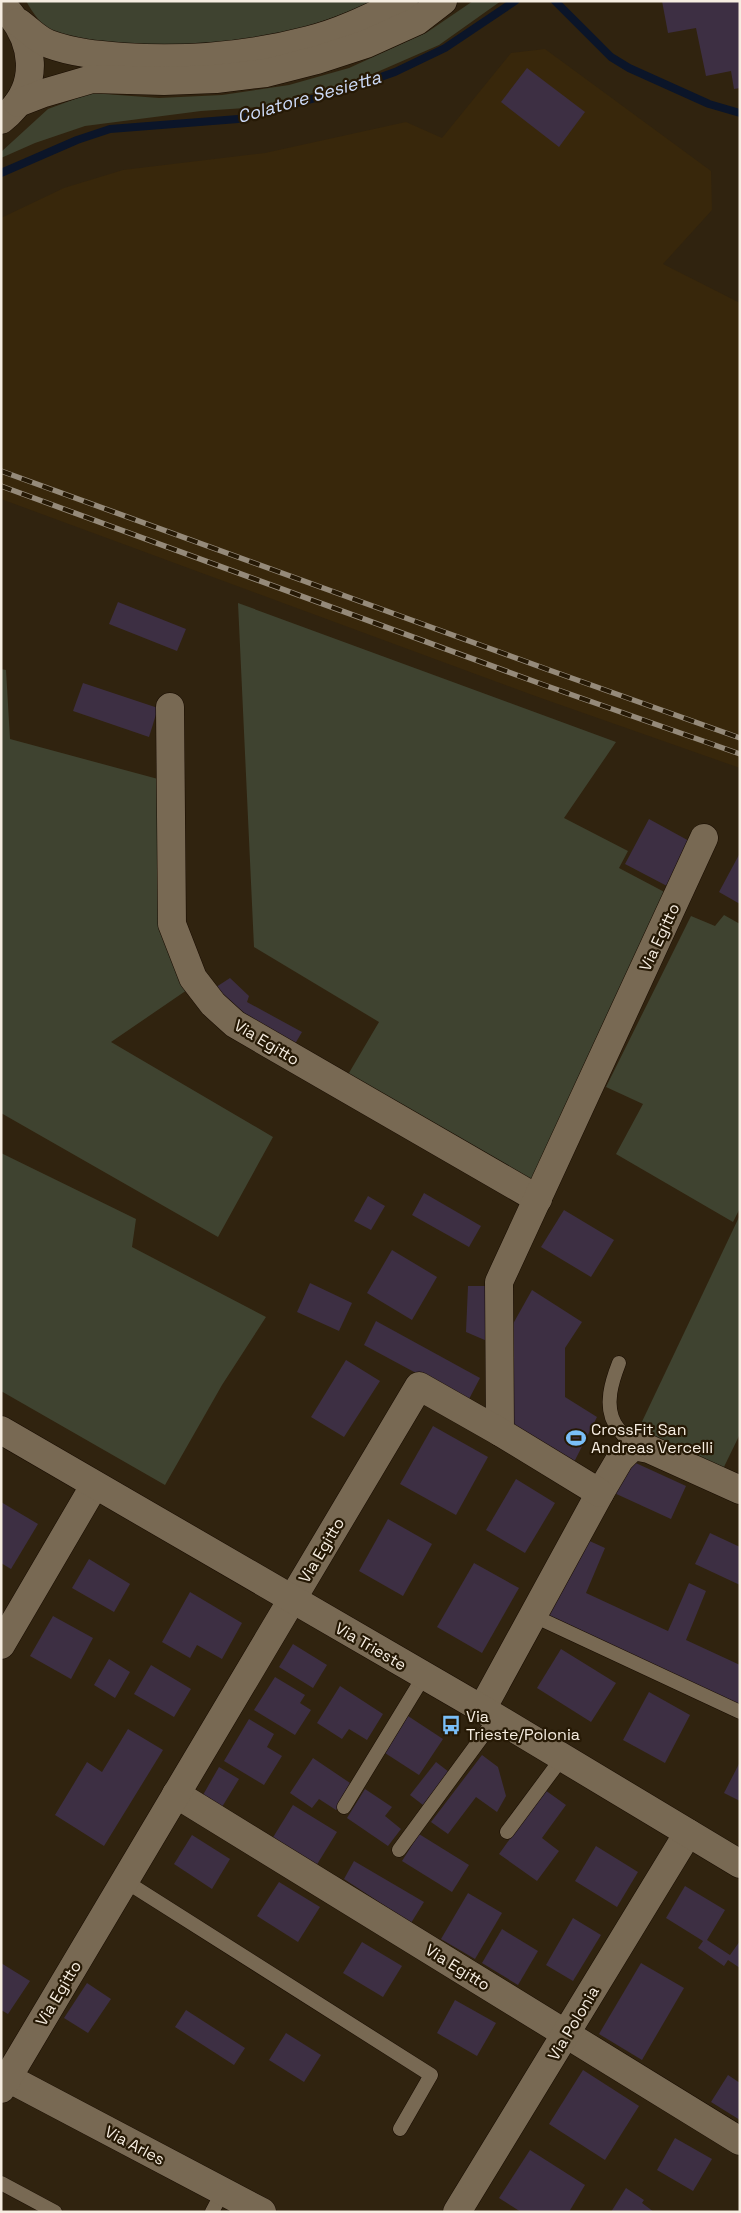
<svg xmlns="http://www.w3.org/2000/svg" width="741" height="2213" font-family="'Space Grotesk',sans-serif">
  <rect width="100%" height="100%" fill="#30230f"/>
  <polygon fill="#38270b" points="545,49 711,171 712,210 663,264 740,303 740,768 538,697 1,499 1,218 64,188 123,170 265,153 406,122 442,138 511,53"/>
  <g fill="#3f4330">
    <path d="M 26,1 L 372,1 C 326,23 262,42 211,46 C 183,48 152,45 124,44 C 104,44 69,44 53,33 C 41,25 33,13 26,1 Z"/>
    <polygon points="473,1 501,1 439,45 352,83 259,107 201,111 85,126 35,143 1,158 1,152 48,109 91,93 159,98 222,95 289,85 349,68 426,33"/>
    <polygon points="238,603 616,742 564,818 628,851 619,868 672,896 533,1185 346,1078 379,1022 254,947"/>
    <polygon points="1,669 6,670 10,739 158,779 187,990 111,1042 273,1137 218,1237 1,1113"/>
    <polygon points="724,915 740,924 740,1208 733,1222 616,1154 643,1104 606,1087 691,916 715,926"/>
    <polygon points="1,1153 136,1219 132,1247 266,1317 222,1385 165,1485 1,1391"/>
    <polygon points="740,1215 740,1434 721,1473 639,1428"/>
  </g>
  <g fill="none" stroke-linecap="round" stroke-linejoin="round">
    <g stroke="#0b1529" stroke-width="8">
      <polyline points="555,1 611,57 629,68 709,104 740,113"/>
      <polyline points="1,173 77,140 110,129 238,119 338,92 395,72 445,48 515,1"/>
    </g>
  </g>
  <g fill="#3d2f43">
    <polygon points="662,1 740,1 740,88 734,89 731,71 706,76 696,28 668,33"/>
    <polygon points="527,68 585,112 559,147 501,102"/>
    <polygon points="118,602 186,629 177,651 109,624"/>
    <polygon points="83,683 158,708 149,737 73,711"/>
    <polygon points="649,819 691,842 667,886 625,864"/>
    <polygon points="740,853 740,904 719,892"/>
    <polygon points="230,978 249,996 247,1002 302,1032 292,1049 210,991"/>
    <polygon points="424,1193 481,1226 469,1247 412,1215"/>
    <polygon points="368,1196 385,1206 371,1230 354,1221"/>
    <polygon points="564,1210 614,1240 591,1277 541,1247"/>
    <polygon points="392,1250 437,1277 412,1320 367,1293"/>
    <polygon points="310,1283 352,1303 339,1331 297,1312"/>
    <polygon points="468,1286 486,1286 487,1341 466,1332"/>
    <polygon points="532,1290 582,1322 565,1348 565,1397 597,1417 572,1466 508,1427 509,1331"/>
    <polygon points="376,1321 480,1378 468,1401 364,1345"/>
    <polygon points="346,1360 380,1381 344,1437 311,1417"/>
    <polygon points="433,1426 488,1457 456,1515 400,1484"/>
    <polygon points="627,1459 686,1486 671,1519 612,1492"/>
    <polygon points="516,1479 555,1503 525,1553 486,1530"/>
    <polygon points="1,1502 38,1524 11,1569 1,1563"/>
    <polygon points="388,1519 432,1544 403,1596 359,1571"/>
    <polygon points="710,1533 740,1547 740,1585 695,1564"/>
    <polygon points="583,1538 605,1548 586,1593 668,1631 689,1583 706,1591 686,1640 740,1665 740,1705 548,1615"/>
    <polygon points="89,1559 130,1584 114,1612 72,1588"/>
    <polygon points="474,1563 519,1588 482,1653 437,1627"/>
    <polygon points="190,1592 242,1623 222,1659 197,1645 190,1658 162,1642"/>
    <polygon points="53,1616 93,1638 71,1679 30,1656"/>
    <polygon points="293,1644 327,1665 313,1688 279,1667"/>
    <polygon points="561,1649 616,1683 591,1722 537,1688"/>
    <polygon points="109,1659 130,1672 115,1698 94,1685"/>
    <polygon points="151,1665 191,1689 174,1717 134,1694"/>
    <polygon points="275,1677 305,1695 300,1703 311,1710 295,1735 254,1710"/>
    <polygon points="340,1686 383,1714 367,1740 349,1729 342,1739 317,1723"/>
    <polygon points="649,1692 690,1715 665,1763 623,1740"/>
    <polygon points="408,1716 443,1739 419,1775 385,1753"/>
    <polygon points="249,1719 274,1734 267,1747 282,1756 264,1785 224,1761"/>
    <polygon points="128,1729 163,1750 104,1846 55,1815 87,1762 102,1772"/>
    <polygon points="482,1755 498,1767 506,1796 497,1812 476,1797 448,1834 431,1822"/>
    <polygon points="313,1758 353,1785 336,1810 319,1799 312,1808 290,1793"/>
    <polygon points="436,1762 449,1772 423,1805 410,1795"/>
    <polygon points="740,1762 740,1801 724,1793"/>
    <polygon points="219,1767 239,1779 222,1807 203,1795"/>
    <polygon points="365,1789 392,1807 385,1816 401,1829 388,1846 347,1818"/>
    <polygon points="545,1790 566,1805 542,1838 559,1851 537,1881 499,1854"/>
    <polygon points="293,1805 337,1832 316,1866 272,1839"/>
    <polygon points="419,1834 469,1865 452,1892 402,1861"/>
    <polygon points="192,1835 230,1859 212,1889 174,1864"/>
    <polygon points="596,1846 638,1872 617,1907 575,1881"/>
    <polygon points="354,1861 424,1902 411,1923 344,1879"/>
    <polygon points="279,1882 320,1907 298,1942 257,1916"/>
    <polygon points="685,1886 725,1910 707,1940 730,1955 740,1941 740,1968 728,1960 724,1966 698,1948 703,1941 666,1918"/>
    <polygon points="468,1893 502,1913 475,1959 441,1939"/>
    <polygon points="573,1918 601,1935 573,1981 546,1965"/>
    <polygon points="502,1929 538,1951 518,1985 482,1963"/>
    <polygon points="362,1942 402,1966 383,1997 343,1973"/>
    <polygon points="1,1963 30,1981 8,2014 1,2010"/>
    <polygon points="641,1963 684,1988 642,2060 599,2034"/>
    <polygon points="87,1983 111,1999 88,2033 64,2018"/>
    <polygon points="455,2000 496,2023 477,2056 437,2033"/>
    <polygon points="186,2010 245,2048 234,2065 175,2027"/>
    <polygon points="286,2033 321,2055 304,2082 269,2060"/>
    <polygon points="583,2070 639,2106 605,2160 549,2124"/>
    <polygon points="728,2075 740,2083 740,2120 711,2102"/>
    <polygon points="675,2138 712,2159 693,2191 657,2170"/>
    <polygon points="530,2150 585,2185 569,2212 521,2212 499,2198"/>
    <polygon points="626,2188 644,2200 642,2203 654,2212 611,2212"/>
  </g>
  <g fill="none" stroke-linecap="round" stroke-linejoin="round">
    <defs>
      <g id="lane">
        <path d="M 619,1363 C 612,1381 604,1405 615,1424 C 620,1432 627,1439 633,1446"/>
        <polyline points="534,1616 740,1712"/>
        <polyline points="344,1807 424,1676"/>
        <polyline points="507,1832 562,1758"/>
        <polyline points="399,1850 496,1718"/>
        <polyline points="125,1881 431,2075 400,2129"/>
        <polyline points="1,2183 55,2212"/>
        <polyline points="212,2212 223,2191"/>
      </g>
      <g id="street">
        <polyline points="170,707 172,924 193,978 213,1004 235,1024 538,1199"/>
        <polyline points="500,1432 499,1282 704,838"/>
        <polyline points="1,1645 94,1486"/>
        <polyline points="482,1709 600,1493 620,1459 633,1446 649,1449 740,1490"/>
        <polyline points="176,1794 740,2141"/>
        <polyline points="8,2078 262,2212"/>
        <polyline points="1,2089 419,1386 500,1432 600,1493"/>
        <polyline points="457,2212 688,1833"/>
      </g>
      <g id="secondary">
        <path d="M 1,4 C 36,38 43,88 1,120"/>
        <path d="M 18,22 C 28,29 38,40 49,44 C 73,53 99,55 124,57 C 187,61 248,56 309,40 C 342,32 373,16 404,1"/>
        <polyline points="18,103 44,93 92,79 164,81 216,79 266,73 317,60 366,44 417,21 443,1"/>
        <polyline points="1,1430 482,1709 740,1864"/>
      </g>
    </defs>
    <use href="#lane" stroke="#180c00" stroke-width="15"/>
    <use href="#street" stroke="#180c00" stroke-width="29"/>
    <use href="#secondary" stroke="#180c00" stroke-width="29"/>
    <use href="#lane" stroke="#786953" stroke-width="14"/>
    <use href="#street" stroke="#786953" stroke-width="28"/>
    <use href="#secondary" stroke="#786953" stroke-width="28"/>
    <defs>
      <g id="rail">
        <polyline points="1,471 549,670 740,738"/>
        <polyline points="1,486 544,685 740,754"/>
      </g>
    </defs>
    <use href="#rail" stroke="#958a7a" stroke-width="5.5"/>
    <use href="#rail" stroke="#261905" stroke-width="4" stroke-dasharray="11" stroke-linecap="butt"/>
  </g>
  <defs>
    <symbol id="stadium-bare" viewBox="-9 -9 18 18"><path d="M0-5a6.5 5 0 1 0 0 10a6.5 5 0 1 0 0-10ZM-3.5-1.8h7v3.6h-7Z" fill="#7abff8" stroke="#261905" stroke-width="2.5" paint-order="stroke"/></symbol>
    <symbol id="bus-bare" viewBox="-9 -9 18 18"><path d="M-5-6H5V4H4V6H2V4H-2V6H-4V4H-5ZM-3.5-4V0h7V-4ZM-3.5 1.2v1.5H-2V1.2ZM2 1.2v1.5H3.5V1.2Z" fill="#7abff8" stroke="#261905" stroke-width="2.5" paint-order="stroke"/></symbol>
  </defs>
  <g fill-rule="evenodd">
    <use href="#stadium-bare" x="562" y="1424" width="28" height="28"/>
    <use href="#bus-bare" x="437" y="1711" width="28" height="28"/>
  </g>
  <g text-anchor="middle" stroke-width="4.5" stroke-linejoin="round" paint-order="stroke">
    <g font-size="16" fill="#f6ede1" stroke="#261905">
      <text transform="translate(659 937) rotate(-65)" y="6">Via Egitto</text>
      <text transform="translate(267 1042) rotate(31)" y="6">Via Egitto</text>
      <text transform="translate(321 1550) rotate(-59)" y="6">Via Egitto</text>
      <text transform="translate(371 1646) rotate(30)" y="6">Via Trieste</text>
      <text transform="translate(458 1967) rotate(32)" y="6">Via Egitto</text>
      <text transform="translate(58 1993) rotate(-59)" y="6">Via Egitto</text>
      <text transform="translate(573 2023) rotate(-59)" y="6">Via Polonia</text>
      <text transform="translate(135 2145) rotate(28)" y="6">Via Arles</text>
    </g>
    <g font-size="16" fill="#f6ede1" stroke="#261905" text-anchor="start">
      <text x="591" y="1435">CrossFit San<tspan x="591" dy="18">Andreas Vercelli</tspan></text>
      <text x="466" y="1722">Via<tspan x="466" dy="18">Trieste/Polonia</tspan></text>
    </g>
    <g font-size="18" font-style="italic" fill="#cedcfa" stroke="#261905">
      <text transform="translate(309 97) rotate(-16)" y="6">Colatore Sesietta</text>
    </g>
  </g>
  <rect width="741" height="2213" fill="none" stroke="#f6ede1" stroke-width="5"/>
</svg>
